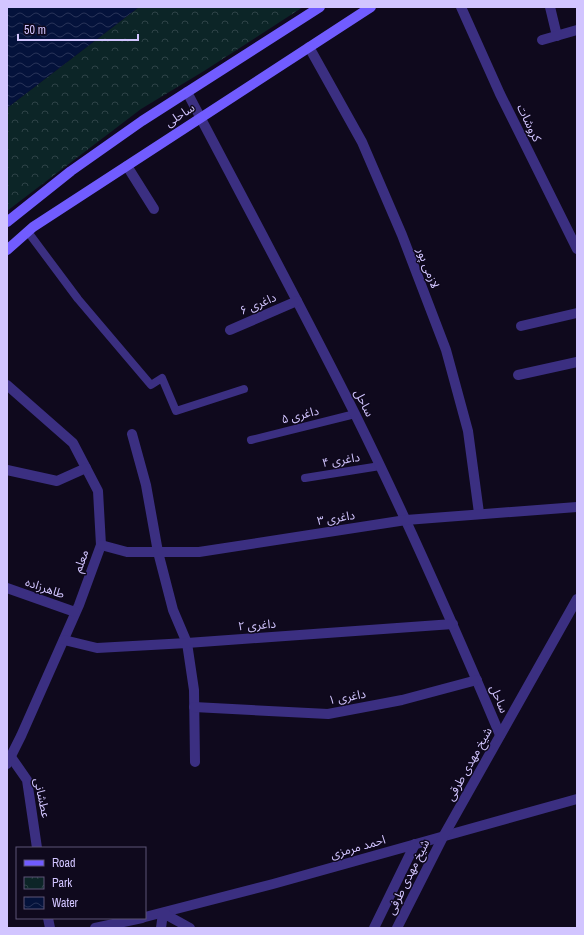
<svg xmlns="http://www.w3.org/2000/svg" width="584" height="935" font-family="'Archivo Narrow','Noto Sans Arabic',sans-serif">
  <defs>
    <pattern id="park-crowns" width="20" height="18" patternUnits="userSpaceOnUse"><rect width="20" height="18" fill="#0c2527"/><path d="M2 6a3 3 0 1 1 6 0M12 15a3 3 0 1 1 6 0" fill="none" stroke="#2e4347"/></pattern>
    <pattern id="water-waves" width="16" height="10" patternUnits="userSpaceOnUse"><rect width="16" height="10" fill="#04123b"/><path d="M0 5q4-4 8 0t8 0" fill="none" stroke="#283358"/></pattern>
  </defs>
  <rect width="100%" height="100%" fill="#0f091d"/>
  <polygon fill="url(#park-crowns)" points="139,7 303,7 204,71 141,109 7,211 7,108"/>
  <polygon fill="url(#water-waves)" points="7,7 139,7 7,108"/>
  <g fill="none" stroke-linecap="round" stroke-linejoin="round">
    <g stroke="#3b2f81" stroke-width="8">
      <polyline points="28,232 78,299 151,385 162,378 176,411 244,389"/>
      <polyline points="251,440 355,414"/>
      <polyline points="305,478 380,466"/>
    </g>
    <g stroke="#3b2f81" stroke-width="10">
      <polyline points="461,7 500,94 577,249"/>
      <polyline points="550,7 557,36"/>
      <polyline points="542,40 577,30"/>
      <polyline points="309,47 362,142 402,235 446,350 468,431 479,513"/>
      <path d="M 187,92 C 243,199 301,306 355,414 C 407,519 454,626 500,735"/>
      <polyline points="127,166 154,209"/>
      <polyline points="521,326 577,313"/>
      <polyline points="230,330 297,301"/>
      <polyline points="518,375 577,362"/>
      <polyline points="7,385 73,443 98,491 101,545 79,605 21,736 7,764"/>
      <polyline points="132,434 146,485 158,552 173,610 187,643 194,690 195,762"/>
      <polyline points="7,470 57,481 86,468"/>
      <polyline points="101,545 127,552 199,552 406,520 577,507"/>
      <polyline points="7,588 75,612"/>
      <polyline points="64,640 97,648 187,643 453,624"/>
      <polyline points="194,707 328,714 402,700 477,680"/>
      <polyline points="11,757 27,780 37,848"/>
      <polyline points="145,917 273,884 577,799"/>
      <polyline points="48,918 50,928"/>
      <polyline points="95,928 142,918"/>
      <polyline points="161,928 163,913 190,928"/>
      <polyline points="374,928 415,844"/>
      <polyline points="397,928 443,837 577,599"/>
    </g>
    <g stroke="#715cff" stroke-width="10">
      <polyline points="7,222 71,171 142,121 320,7"/>
      <polyline points="7,250 33,227 371,7"/>
    </g>
  </g>
  <g text-anchor="middle" stroke-width="3" stroke-linejoin="round" paint-order="stroke">
    <g font-size="12" fill="#d2c5ff" stroke="#0f091d">
      <text transform="translate(180 115) rotate(-33)" y="4">ساحلی</text>
      <text transform="translate(529 123) rotate(64)" y="4">کروشات</text>
      <text transform="translate(428 268) rotate(69)" y="4">لازمی پور</text>
      <text transform="translate(258 304) rotate(-23)" y="4">داغری ۶</text>
      <text transform="translate(364 403) rotate(63)" y="4">ساحل</text>
      <text transform="translate(300 415) rotate(-14)" y="4">داغری ۵</text>
      <text transform="translate(341 460) rotate(-9)" y="4">داغری ۴</text>
      <text transform="translate(336 518) rotate(-9)" y="4">داغری ۳</text>
      <text transform="translate(81 561) rotate(-70)" y="4">معلم</text>
      <text transform="translate(45 588) rotate(19)" y="4">طاهرزاده</text>
      <text transform="translate(257 625) rotate(-4)" y="4">داغری ۲</text>
      <text transform="translate(347 697) rotate(-10)" y="4">داغری ۱</text>
      <text transform="translate(499 699) rotate(67)" y="4">ساحل</text>
      <text transform="translate(469 764) rotate(-61)" y="4">شیخ مهدی طرقی</text>
      <text transform="translate(42 798) rotate(78)" y="4">عطشانی</text>
      <text transform="translate(358 847) rotate(-16)" y="4">احمد مرمزی</text>
      <text transform="translate(408 877) rotate(-64)" y="4">شیخ مهدی طرفی</text>
    </g>
  </g>
  <rect width="584" height="935" fill="none" stroke="#d2c5ff" stroke-width="16"/>
  <rect x="16" y="847" width="130" height="72" fill="#0f091d" stroke="#5d5477"/>
  <rect x="24" y="860" width="20" height="6" fill="#715cff" stroke="#5d5477"/>
  <text x="52" y="867" font-size="12" fill="#d2c5ff">Road</text>
  <rect x="24" y="877" width="20" height="12" fill="url(#park-crowns)" stroke="#5d5477"/>
  <text x="52" y="887" font-size="12" fill="#d2c5ff">Park</text>
  <rect x="24" y="897" width="20" height="12" fill="url(#water-waves)" stroke="#5d5477"/>
  <text x="52" y="907" font-size="12" fill="#d2c5ff">Water</text>
  <path d="M18 34v6h120v-6" fill="none" stroke="#d2c5ff" stroke-width="2"/>
  <text x="24" y="34" font-size="12" fill="#d2c5ff" stroke="#0f091d" stroke-width="3" paint-order="stroke">50 m</text>
</svg>
